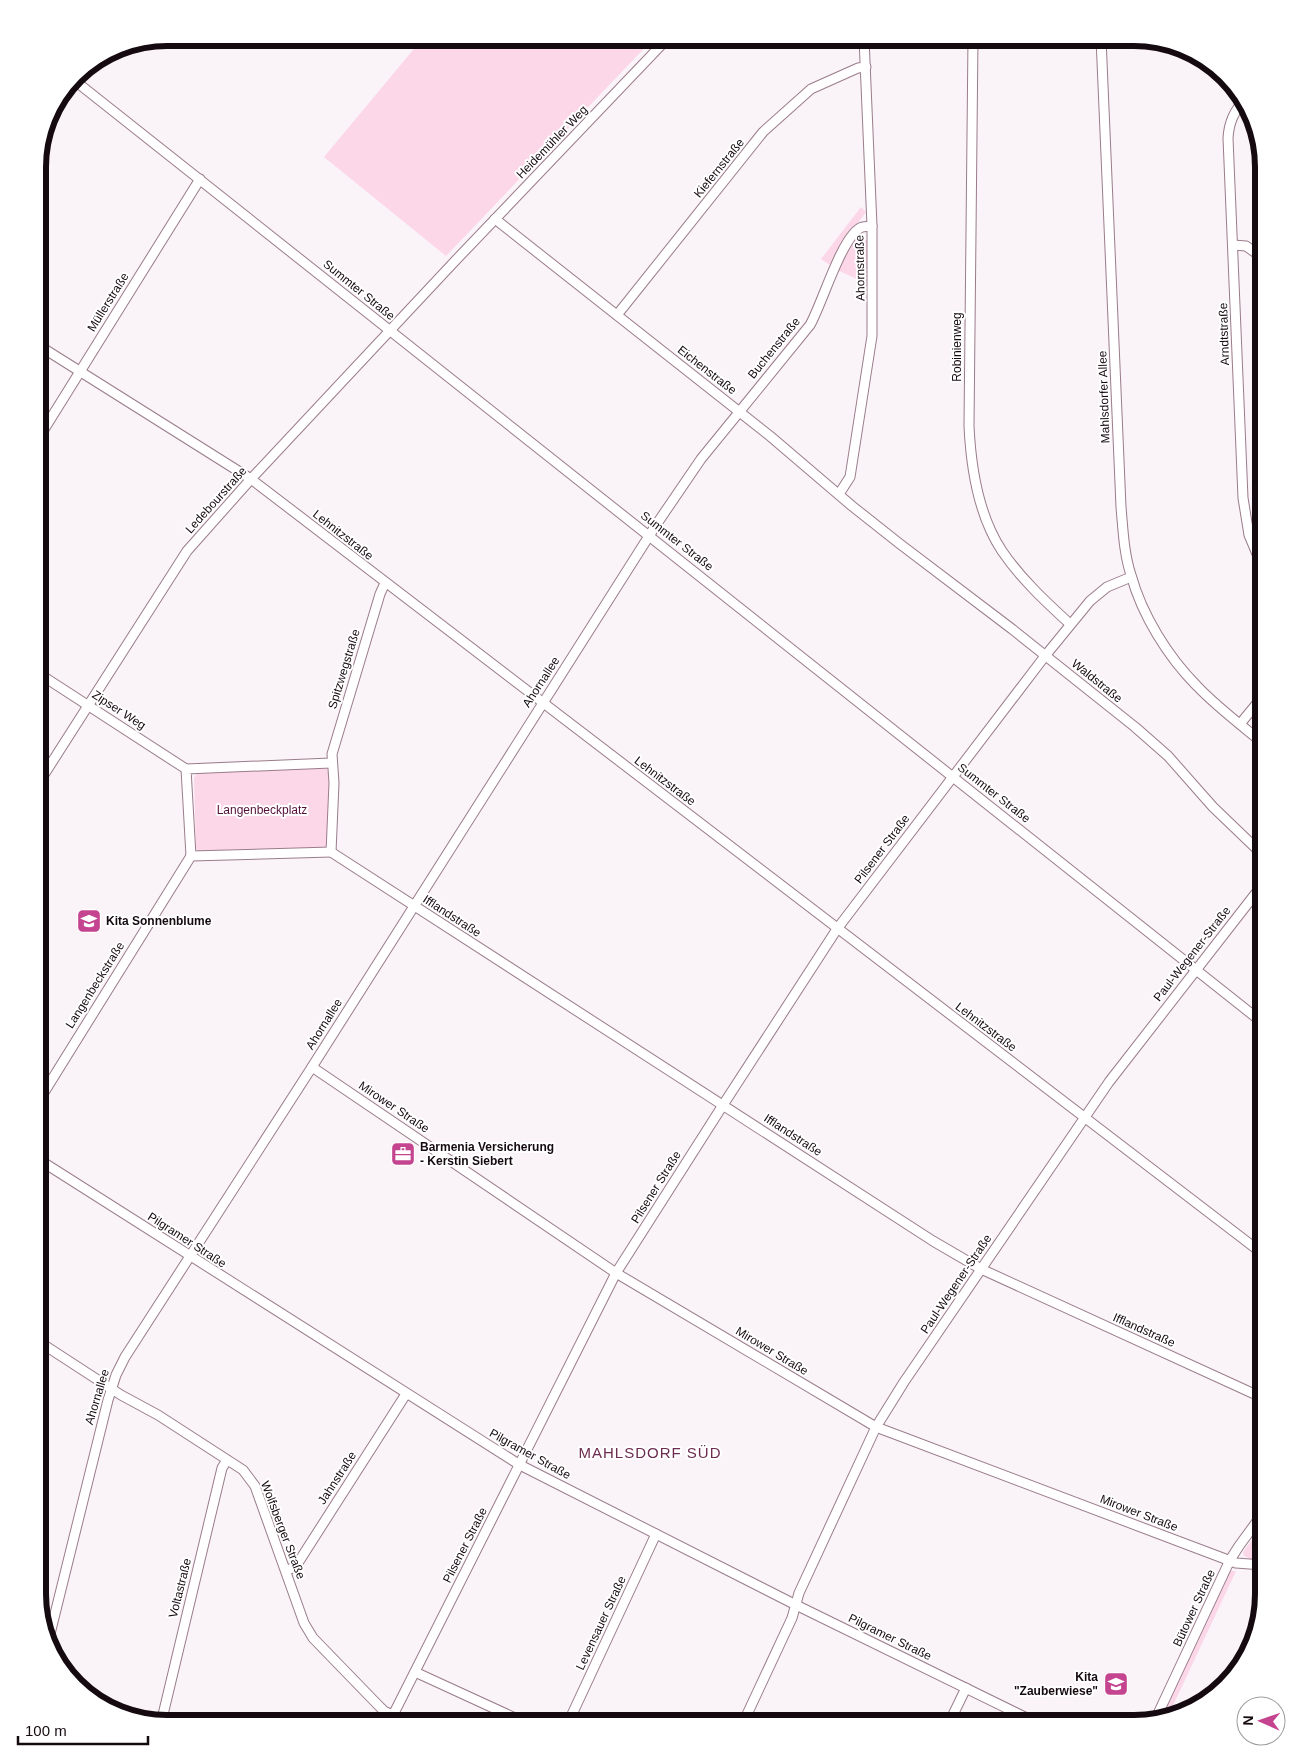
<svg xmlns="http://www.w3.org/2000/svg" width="1301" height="1761" font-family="Helvetica,sans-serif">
  <rect width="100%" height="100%" fill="#faf3f7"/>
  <g fill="#fcd7e8">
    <polygon points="423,38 654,38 446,256 324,157"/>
    <polygon points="861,207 866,212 847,238 833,267 821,259"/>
    <polygon points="856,238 863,239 867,241 870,289 855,278 837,270"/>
    <polygon points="326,767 330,776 328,838 326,846 322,849 199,853 196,848 194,778 199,770"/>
    <polygon points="1263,1526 1263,1561 1253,1560 1244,1556 1243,1552"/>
    <polygon points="1230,1571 1236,1571 1169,1714 1161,1716"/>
  </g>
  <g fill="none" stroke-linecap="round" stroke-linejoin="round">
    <defs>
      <g id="street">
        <path d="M 973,38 L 969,426 C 971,469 978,515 1002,551 C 1021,579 1046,602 1070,624"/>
        <path d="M 1101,38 L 1121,507 C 1123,530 1124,554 1131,575 C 1142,615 1168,657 1197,686 C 1217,707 1241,725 1263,743"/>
        <polyline points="74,80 1263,1023"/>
        <path d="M 1244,100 C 1234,112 1229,122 1228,138 L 1243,498 L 1249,535 L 1263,568"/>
        <polyline points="49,116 66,90"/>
        <polyline points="495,219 770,436 852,506 900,544 1012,629 1135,727 1168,756 1213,807 1263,855"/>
        <polyline points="1233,245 1246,246 1263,258"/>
        <polyline points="617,315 763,132 811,89 858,68 866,67"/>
        <polyline points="38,345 251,479 1263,1254"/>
        <polyline points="38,439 200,179"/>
        <polyline points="839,494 850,477 872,336 872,226 864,38"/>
        <polyline points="38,673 186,769"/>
        <polyline points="1240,724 1263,696"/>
        <polyline points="38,784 187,551 251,479 455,261 668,38"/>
        <polyline points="331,852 933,1241 981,1269 1263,1398"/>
        <polyline points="331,852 334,783 332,754 380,594 385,583"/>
        <polyline points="191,856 186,769 331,763"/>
        <polyline points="191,856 331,852"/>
        <polyline points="312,1067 616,1273 876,1427 1236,1563 1263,1565"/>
        <polyline points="38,1102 191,856"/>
        <polyline points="38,1159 520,1465 796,1605 1037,1723"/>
        <polyline points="38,1341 121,1395 158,1415 243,1470 255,1486 304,1623 313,1638 378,1705 384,1711 393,1715"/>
        <polyline points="286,1571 296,1566 406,1394"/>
        <path d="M 49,1638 L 108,1400 L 116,1375 L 125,1357 L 312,1067 L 656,525 L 701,459 L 810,325 C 822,304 841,239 860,228 C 863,226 868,227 872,226"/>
        <polyline points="415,1672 526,1723"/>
        <polyline points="1156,1718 1230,1560 1239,1546 1263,1513"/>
        <polyline points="161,1723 222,1468 227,1460"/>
        <polyline points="389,1723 616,1273 723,1105 837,929 1045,656 1090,601 1107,587 1131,577"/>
        <polyline points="568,1723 656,1534"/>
        <polyline points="743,1723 792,1618 799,1593 876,1427 904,1382 1109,1082 1263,884"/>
        <polyline points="949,1723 966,1688"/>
      </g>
    </defs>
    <use href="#street" stroke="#9a7c8b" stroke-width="11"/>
    <use href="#street" stroke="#fff" stroke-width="9"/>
  </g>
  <defs>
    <symbol id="school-square" viewBox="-11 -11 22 22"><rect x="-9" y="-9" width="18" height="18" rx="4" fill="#c4448f" stroke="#fff"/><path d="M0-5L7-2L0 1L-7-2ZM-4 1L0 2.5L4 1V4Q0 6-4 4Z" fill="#fff"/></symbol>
    <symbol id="office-square" viewBox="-11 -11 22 22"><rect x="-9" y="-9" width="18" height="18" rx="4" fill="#c4448f" stroke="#fff"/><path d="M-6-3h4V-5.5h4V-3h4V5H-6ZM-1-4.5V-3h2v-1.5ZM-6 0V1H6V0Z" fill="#fff"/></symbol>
  </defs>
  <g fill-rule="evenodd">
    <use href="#school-square" x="75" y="907" width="28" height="28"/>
    <use href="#office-square" x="389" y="1140" width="28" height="28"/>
    <use href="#school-square" x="1102" y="1670" width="28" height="28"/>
  </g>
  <g text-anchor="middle" stroke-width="4" stroke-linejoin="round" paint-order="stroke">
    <g font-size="12" fill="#150a10" stroke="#fff">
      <text transform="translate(552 142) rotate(-46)" y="4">Heidemühler Weg</text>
      <text transform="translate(719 168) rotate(-51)" y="4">Kiefernstraße</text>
      <text transform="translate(860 268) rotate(-91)" y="4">Ahornstraße</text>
      <text transform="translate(359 290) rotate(39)" y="4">Summter Straße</text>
      <text transform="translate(108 302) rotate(-58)" y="4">Müllerstraße</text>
      <text transform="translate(1224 334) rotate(-92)" y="4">Arndtstraße</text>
      <text transform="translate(957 347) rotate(-90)" y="4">Robinienweg</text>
      <text transform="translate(774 348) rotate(-51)" y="4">Buchenstraße</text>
      <text transform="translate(707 370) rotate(38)" y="4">Eichenstraße</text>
      <text transform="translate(1104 397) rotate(-92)" y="4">Mahlsdorfer Allee</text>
      <text transform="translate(216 500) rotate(-48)" y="4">Ledebourstraße</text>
      <text transform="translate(343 535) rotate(38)" y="4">Lehnitzstraße</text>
      <text transform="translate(677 541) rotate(38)" y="4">Summter Straße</text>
      <text transform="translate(344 669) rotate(-73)" y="4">Spitzwegstraße</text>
      <text transform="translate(1097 681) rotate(39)" y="4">Waldstraße</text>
      <text transform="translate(541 682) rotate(-57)" y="4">Ahornallee</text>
      <text transform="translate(119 710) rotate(33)" y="4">Zipser Weg</text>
      <text transform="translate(665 781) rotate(37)" y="4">Lehnitzstraße</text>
      <text transform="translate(994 793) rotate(38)" y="4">Summter Straße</text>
      <text transform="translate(882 849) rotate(-53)" y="4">Pilsener Straße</text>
      <text transform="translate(452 916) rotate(33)" y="4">Ifflandstraße</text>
      <text transform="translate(1192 954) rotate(-52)" y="4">Paul-Wegener-Straße</text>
      <text transform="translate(95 985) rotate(-58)" y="4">Langenbeckstraße</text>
      <text transform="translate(324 1024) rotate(-58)" y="4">Ahornallee</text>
      <text transform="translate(986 1027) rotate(37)" y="4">Lehnitzstraße</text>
      <text transform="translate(394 1107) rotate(34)" y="4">Mirower Straße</text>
      <text transform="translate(793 1135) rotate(33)" y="4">Ifflandstraße</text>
      <text transform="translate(656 1187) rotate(-58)" y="4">Pilsener Straße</text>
      <text transform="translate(187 1240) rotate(33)" y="4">Pilgramer Straße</text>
      <text transform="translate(956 1284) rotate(-56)" y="4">Paul-Wegener-Straße</text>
      <text transform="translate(1144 1330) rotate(24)" y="4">Ifflandstraße</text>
      <text transform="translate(772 1351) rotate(31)" y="4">Mirower Straße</text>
      <text transform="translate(97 1397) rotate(-73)" y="4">Ahornallee</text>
      <text transform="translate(530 1454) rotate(29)" y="4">Pilgramer Straße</text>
      <text transform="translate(337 1478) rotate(-57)" y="4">Jahnstraße</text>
      <text transform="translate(1139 1513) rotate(21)" y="4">Mirower Straße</text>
      <text transform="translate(283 1530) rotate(69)" y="4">Wolfsberger Straße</text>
      <text transform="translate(465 1545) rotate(-63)" y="4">Pilsener Straße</text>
      <text transform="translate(180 1588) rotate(-76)" y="4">Voltastraße</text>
      <text transform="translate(1194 1608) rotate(-65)" y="4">Bütower Straße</text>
      <text transform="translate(601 1623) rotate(-65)" y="4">Levensauer Straße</text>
      <text transform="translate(890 1637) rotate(26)" y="4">Pilgramer Straße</text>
    </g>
    <g font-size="12" fill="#54103a" stroke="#fff">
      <text x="262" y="814">Langenbeckplatz</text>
    </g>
    <g font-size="12" font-weight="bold" fill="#150a10" stroke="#fff" text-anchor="start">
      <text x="106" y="925">Kita Sonnenblume</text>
      <text x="420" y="1151">Barmenia Versicherung<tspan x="420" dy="14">- Kerstin Siebert</tspan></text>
      <text x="1098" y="1681" text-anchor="end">Kita<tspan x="1098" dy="14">"Zauberwiese"</tspan></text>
    </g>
    <g font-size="15" letter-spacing="1" fill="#6b2c4f" stroke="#fff">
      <text x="650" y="1458">MAHLSDORF SÜD</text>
    </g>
  </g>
  <path d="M0 0H1301V1761H0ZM167 46H1134A121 121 0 0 1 1255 167V1594A121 121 0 0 1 1134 1715H167A121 121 0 0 1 46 1594V167A121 121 0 0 1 167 46Z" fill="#fff" fill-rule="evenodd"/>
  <path fill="none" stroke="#150a10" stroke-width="6" d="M167 46H1134A121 121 0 0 1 1255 167V1594A121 121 0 0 1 1134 1715H167A121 121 0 0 1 46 1594V167A121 121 0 0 1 167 46Z"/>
  <g transform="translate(1261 1721) rotate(272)"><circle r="24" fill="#ffffff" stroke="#a19d9f"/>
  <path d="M0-4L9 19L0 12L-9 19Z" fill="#c4448f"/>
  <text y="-8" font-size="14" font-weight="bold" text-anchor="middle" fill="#150a10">N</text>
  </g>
  <path d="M18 1736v8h130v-8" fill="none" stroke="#150a10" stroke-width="2.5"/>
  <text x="25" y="1736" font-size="15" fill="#150a10" stroke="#ffffff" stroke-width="4" paint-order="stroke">100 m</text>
</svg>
